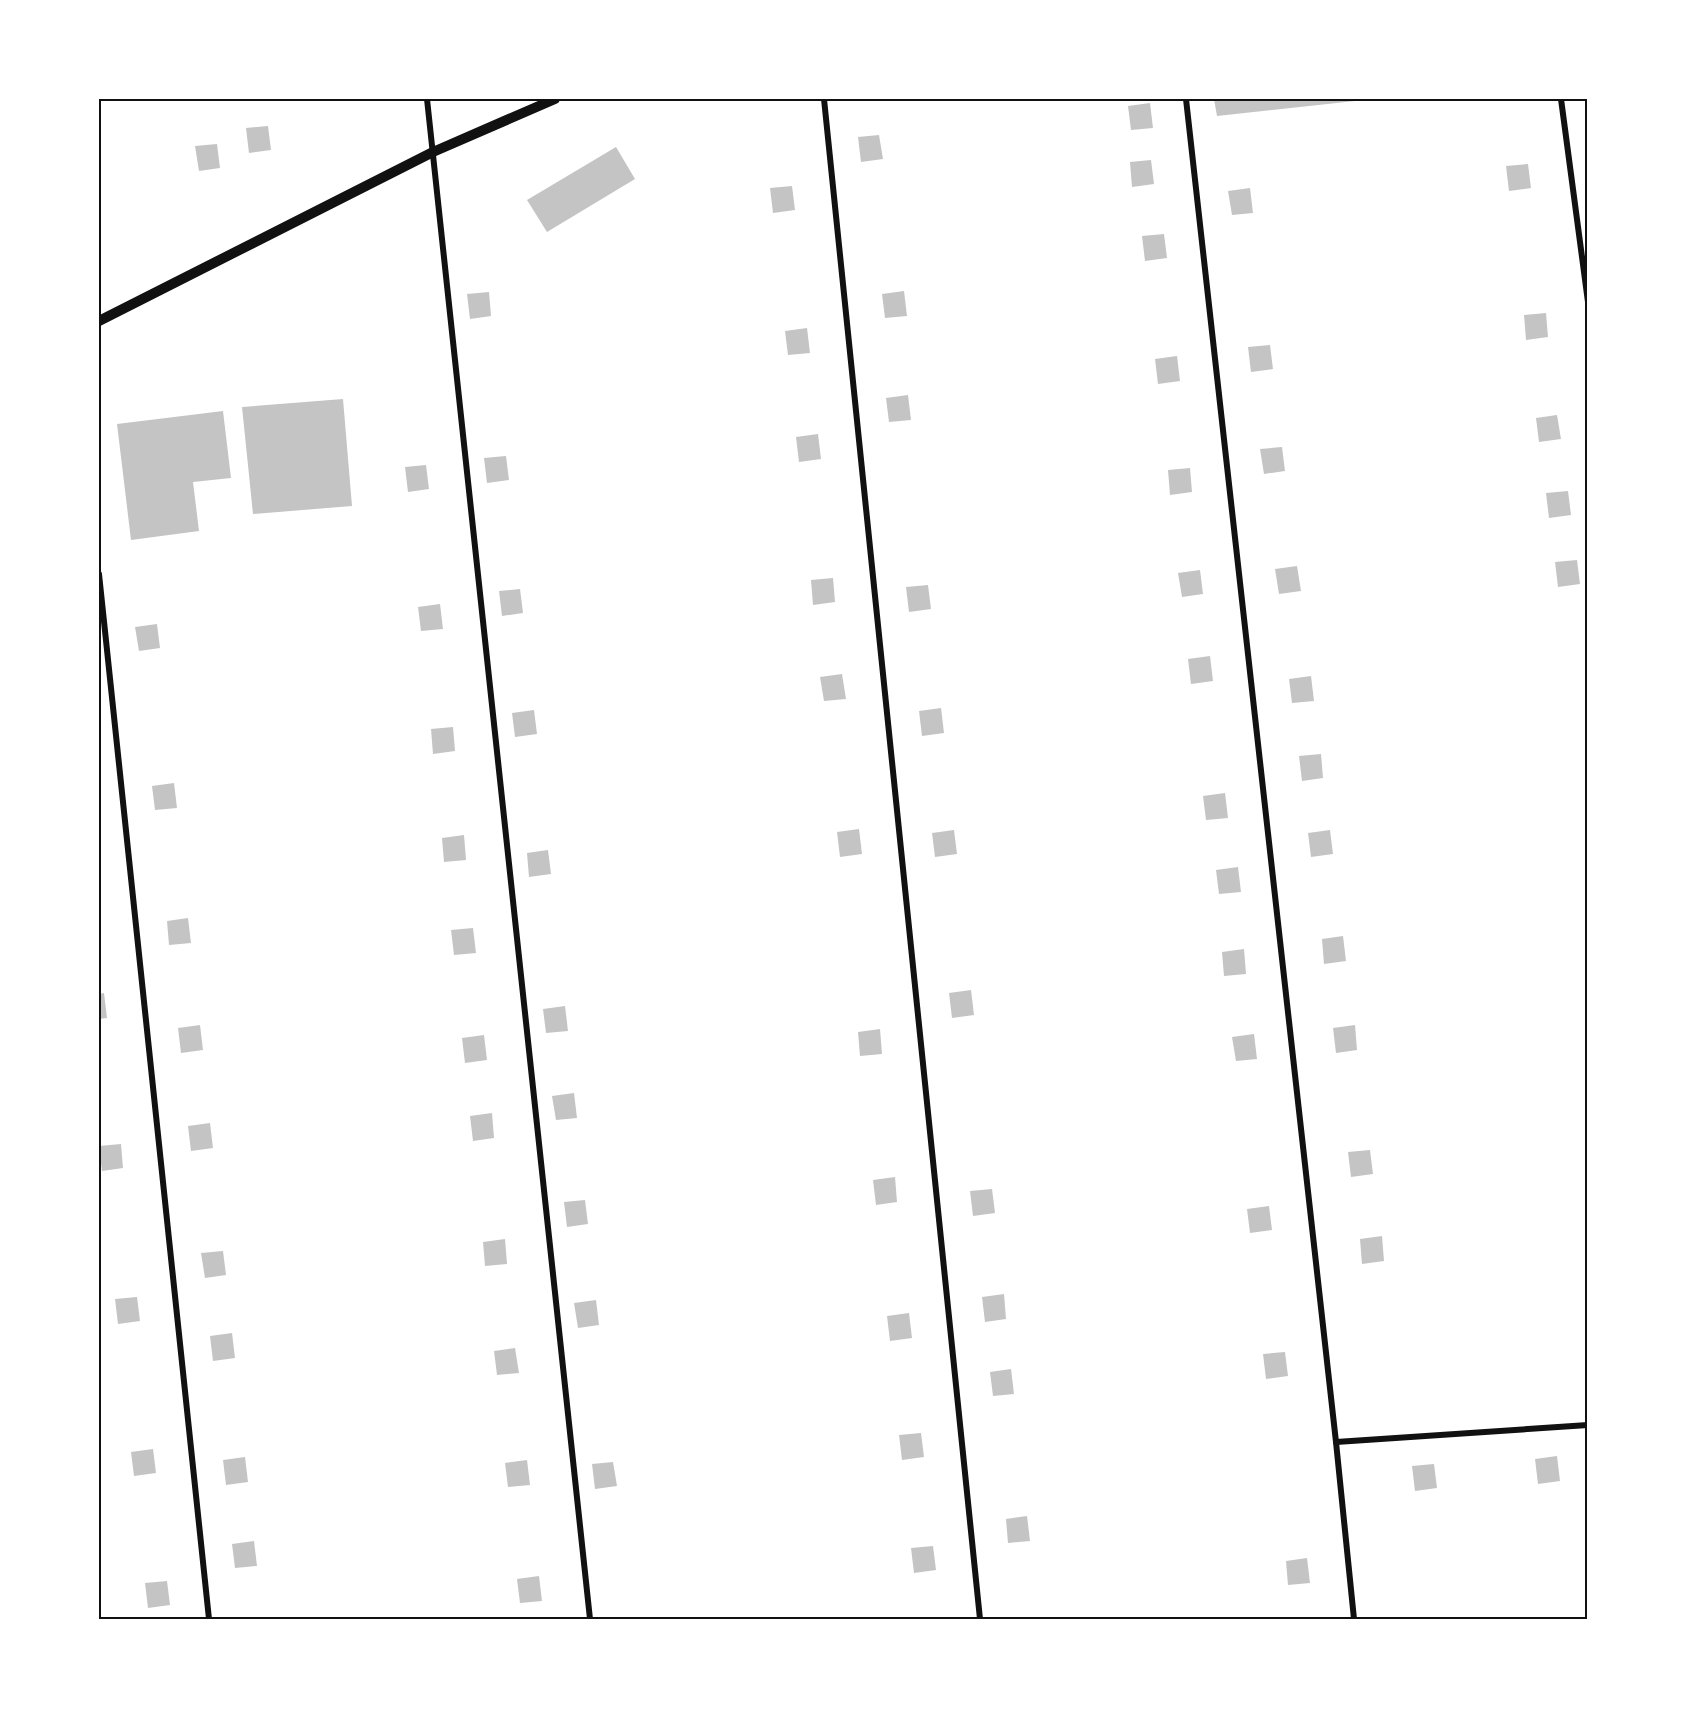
<svg xmlns="http://www.w3.org/2000/svg" width="1687" height="1718" font-family="'Roboto Condensed',sans-serif">
  <rect width="100%" height="100%" fill="#fff"/>
  <g fill="#c4c4c4">
    <polygon points="1214,99 1355,99 1355,101 1217,116"/>
    <polygon points="1150,103 1153,128 1131,130 1128,106"/>
    <polygon points="268,126 271,150 249,153 246,128"/>
    <polygon points="879,135 883,159 861,162 858,137"/>
    <polygon points="217,144 220,168 199,171 195,146"/>
    <polygon points="616,147 635,179 547,232 527,200"/>
    <polygon points="1151,160 1154,184 1132,187 1130,162"/>
    <polygon points="1528,164 1531,188 1509,191 1506,166"/>
    <polygon points="792,186 795,210 773,213 770,188"/>
    <polygon points="1250,188 1253,213 1232,215 1228,191"/>
    <polygon points="1164,234 1167,258 1145,261 1142,236"/>
    <polygon points="904,291 907,316 885,318 882,294"/>
    <polygon points="489,292 491,316 470,319 467,294"/>
    <polygon points="1546,313 1548,337 1526,340 1524,315"/>
    <polygon points="807,328 810,353 788,355 785,331"/>
    <polygon points="1270,345 1273,369 1251,372 1248,347"/>
    <polygon points="1177,356 1180,381 1158,384 1155,359"/>
    <polygon points="908,395 911,420 889,422 886,398"/>
    <polygon points="343,399 352,506 253,514 242,407"/>
    <polygon points="223,411 231,478 193,482 199,531 131,540 117,424"/>
    <polygon points="1557,415 1561,439 1539,442 1536,418"/>
    <polygon points="818,434 821,459 799,462 796,437"/>
    <polygon points="1282,447 1285,471 1264,474 1260,449"/>
    <polygon points="506,456 509,480 487,483 484,458"/>
    <polygon points="426,465 429,489 408,492 405,467"/>
    <polygon points="1190,468 1192,492 1170,495 1168,470"/>
    <polygon points="1568,491 1571,515 1549,518 1546,493"/>
    <polygon points="1577,560 1580,584 1558,587 1555,562"/>
    <polygon points="1297,566 1301,591 1279,594 1275,569"/>
    <polygon points="1200,570 1203,594 1182,597 1178,573"/>
    <polygon points="833,578 835,602 813,605 811,580"/>
    <polygon points="928,585 931,609 909,612 906,587"/>
    <polygon points="520,589 523,613 502,616 499,591"/>
    <polygon points="440,604 443,629 421,631 418,607"/>
    <polygon points="157,624 160,648 139,651 135,627"/>
    <polygon points="1210,656 1213,681 1191,684 1188,659"/>
    <polygon points="842,674 846,699 824,701 820,677"/>
    <polygon points="1311,676 1314,701 1292,703 1289,679"/>
    <polygon points="941,708 944,733 922,736 919,711"/>
    <polygon points="534,710 537,734 515,737 512,713"/>
    <polygon points="453,727 455,751 433,754 431,729"/>
    <polygon points="1321,754 1323,778 1302,781 1299,756"/>
    <polygon points="174,783 177,808 155,810 152,786"/>
    <polygon points="1225,793 1228,818 1206,820 1203,796"/>
    <polygon points="859,829 862,854 840,857 837,832"/>
    <polygon points="954,830 957,854 935,857 932,833"/>
    <polygon points="1330,830 1333,854 1311,857 1308,833"/>
    <polygon points="464,835 466,860 444,862 442,838"/>
    <polygon points="548,850 551,874 529,877 527,853"/>
    <polygon points="1238,867 1241,892 1219,894 1216,870"/>
    <polygon points="188,918 191,943 169,945 167,921"/>
    <polygon points="473,928 476,953 454,955 451,930"/>
    <polygon points="1343,936 1346,961 1324,964 1322,939"/>
    <polygon points="1244,949 1246,974 1224,976 1222,952"/>
    <polygon points="971,990 974,1015 952,1018 949,993"/>
    <polygon points="104,993 107,1018 99,1019 99,994"/>
    <polygon points="565,1006 568,1031 546,1033 543,1009"/>
    <polygon points="200,1025 203,1050 181,1053 178,1028"/>
    <polygon points="1355,1025 1357,1050 1336,1053 1333,1028"/>
    <polygon points="880,1029 882,1054 860,1056 858,1032"/>
    <polygon points="1254,1034 1257,1059 1236,1061 1232,1037"/>
    <polygon points="484,1035 487,1060 465,1063 462,1038"/>
    <polygon points="574,1093 577,1118 556,1120 552,1096"/>
    <polygon points="492,1113 494,1138 473,1141 470,1116"/>
    <polygon points="210,1123 213,1148 191,1151 188,1126"/>
    <polygon points="121,1144 123,1168 102,1171 99,1146"/>
    <polygon points="1370,1150 1373,1174 1351,1177 1348,1152"/>
    <polygon points="895,1177 897,1202 876,1205 873,1180"/>
    <polygon points="992,1189 995,1213 973,1216 970,1191"/>
    <polygon points="585,1200 588,1224 567,1227 564,1202"/>
    <polygon points="1269,1206 1272,1230 1250,1233 1247,1209"/>
    <polygon points="1382,1236 1384,1261 1362,1264 1360,1239"/>
    <polygon points="505,1239 507,1264 485,1266 483,1242"/>
    <polygon points="223,1251 226,1275 205,1278 201,1253"/>
    <polygon points="1004,1294 1006,1319 985,1322 982,1297"/>
    <polygon points="137,1297 140,1321 118,1324 115,1299"/>
    <polygon points="596,1300 599,1325 578,1328 574,1303"/>
    <polygon points="909,1313 912,1338 890,1341 887,1316"/>
    <polygon points="232,1333 235,1358 213,1361 210,1336"/>
    <polygon points="515,1348 519,1373 497,1375 494,1351"/>
    <polygon points="1285,1352 1288,1376 1266,1379 1263,1354"/>
    <polygon points="1011,1369 1014,1394 993,1396 990,1372"/>
    <polygon points="921,1433 924,1457 902,1460 899,1435"/>
    <polygon points="153,1449 156,1473 134,1476 131,1452"/>
    <polygon points="1557,1456 1560,1481 1538,1484 1535,1459"/>
    <polygon points="245,1457 248,1482 226,1485 223,1460"/>
    <polygon points="527,1460 530,1485 508,1487 505,1463"/>
    <polygon points="613,1462 617,1486 595,1489 592,1464"/>
    <polygon points="1434,1464 1437,1488 1415,1491 1412,1466"/>
    <polygon points="1027,1516 1030,1541 1008,1543 1006,1519"/>
    <polygon points="254,1541 257,1566 235,1568 232,1544"/>
    <polygon points="933,1546 936,1570 914,1573 911,1548"/>
    <polygon points="1307,1558 1310,1583 1288,1585 1286,1561"/>
    <polygon points="539,1576 542,1601 520,1603 517,1579"/>
    <polygon points="167,1581 170,1605 148,1608 145,1583"/>
  </g>
  <g fill="none" stroke-linecap="round" stroke-linejoin="round">
    <g stroke="#111" stroke-width="6">
      <polyline points="427,99 590,1619"/>
      <polyline points="824,99 980,1619"/>
      <polyline points="1186,99 1336,1442 1354,1619"/>
      <polyline points="1561,99 1588,302"/>
      <polyline points="99,574 209,1619"/>
      <polyline points="1336,1442 1588,1425"/>
    </g>
    <polyline stroke="#111" stroke-width="10" points="99,321 433,152 555,99"/>
  </g>
  <rect width="1687" height="1718" fill="none" stroke="#ffffff" stroke-width="201"/>
  <rect x="100" y="100" width="1486" height="1518" fill="none" stroke="#111" stroke-width="2"/>
</svg>
